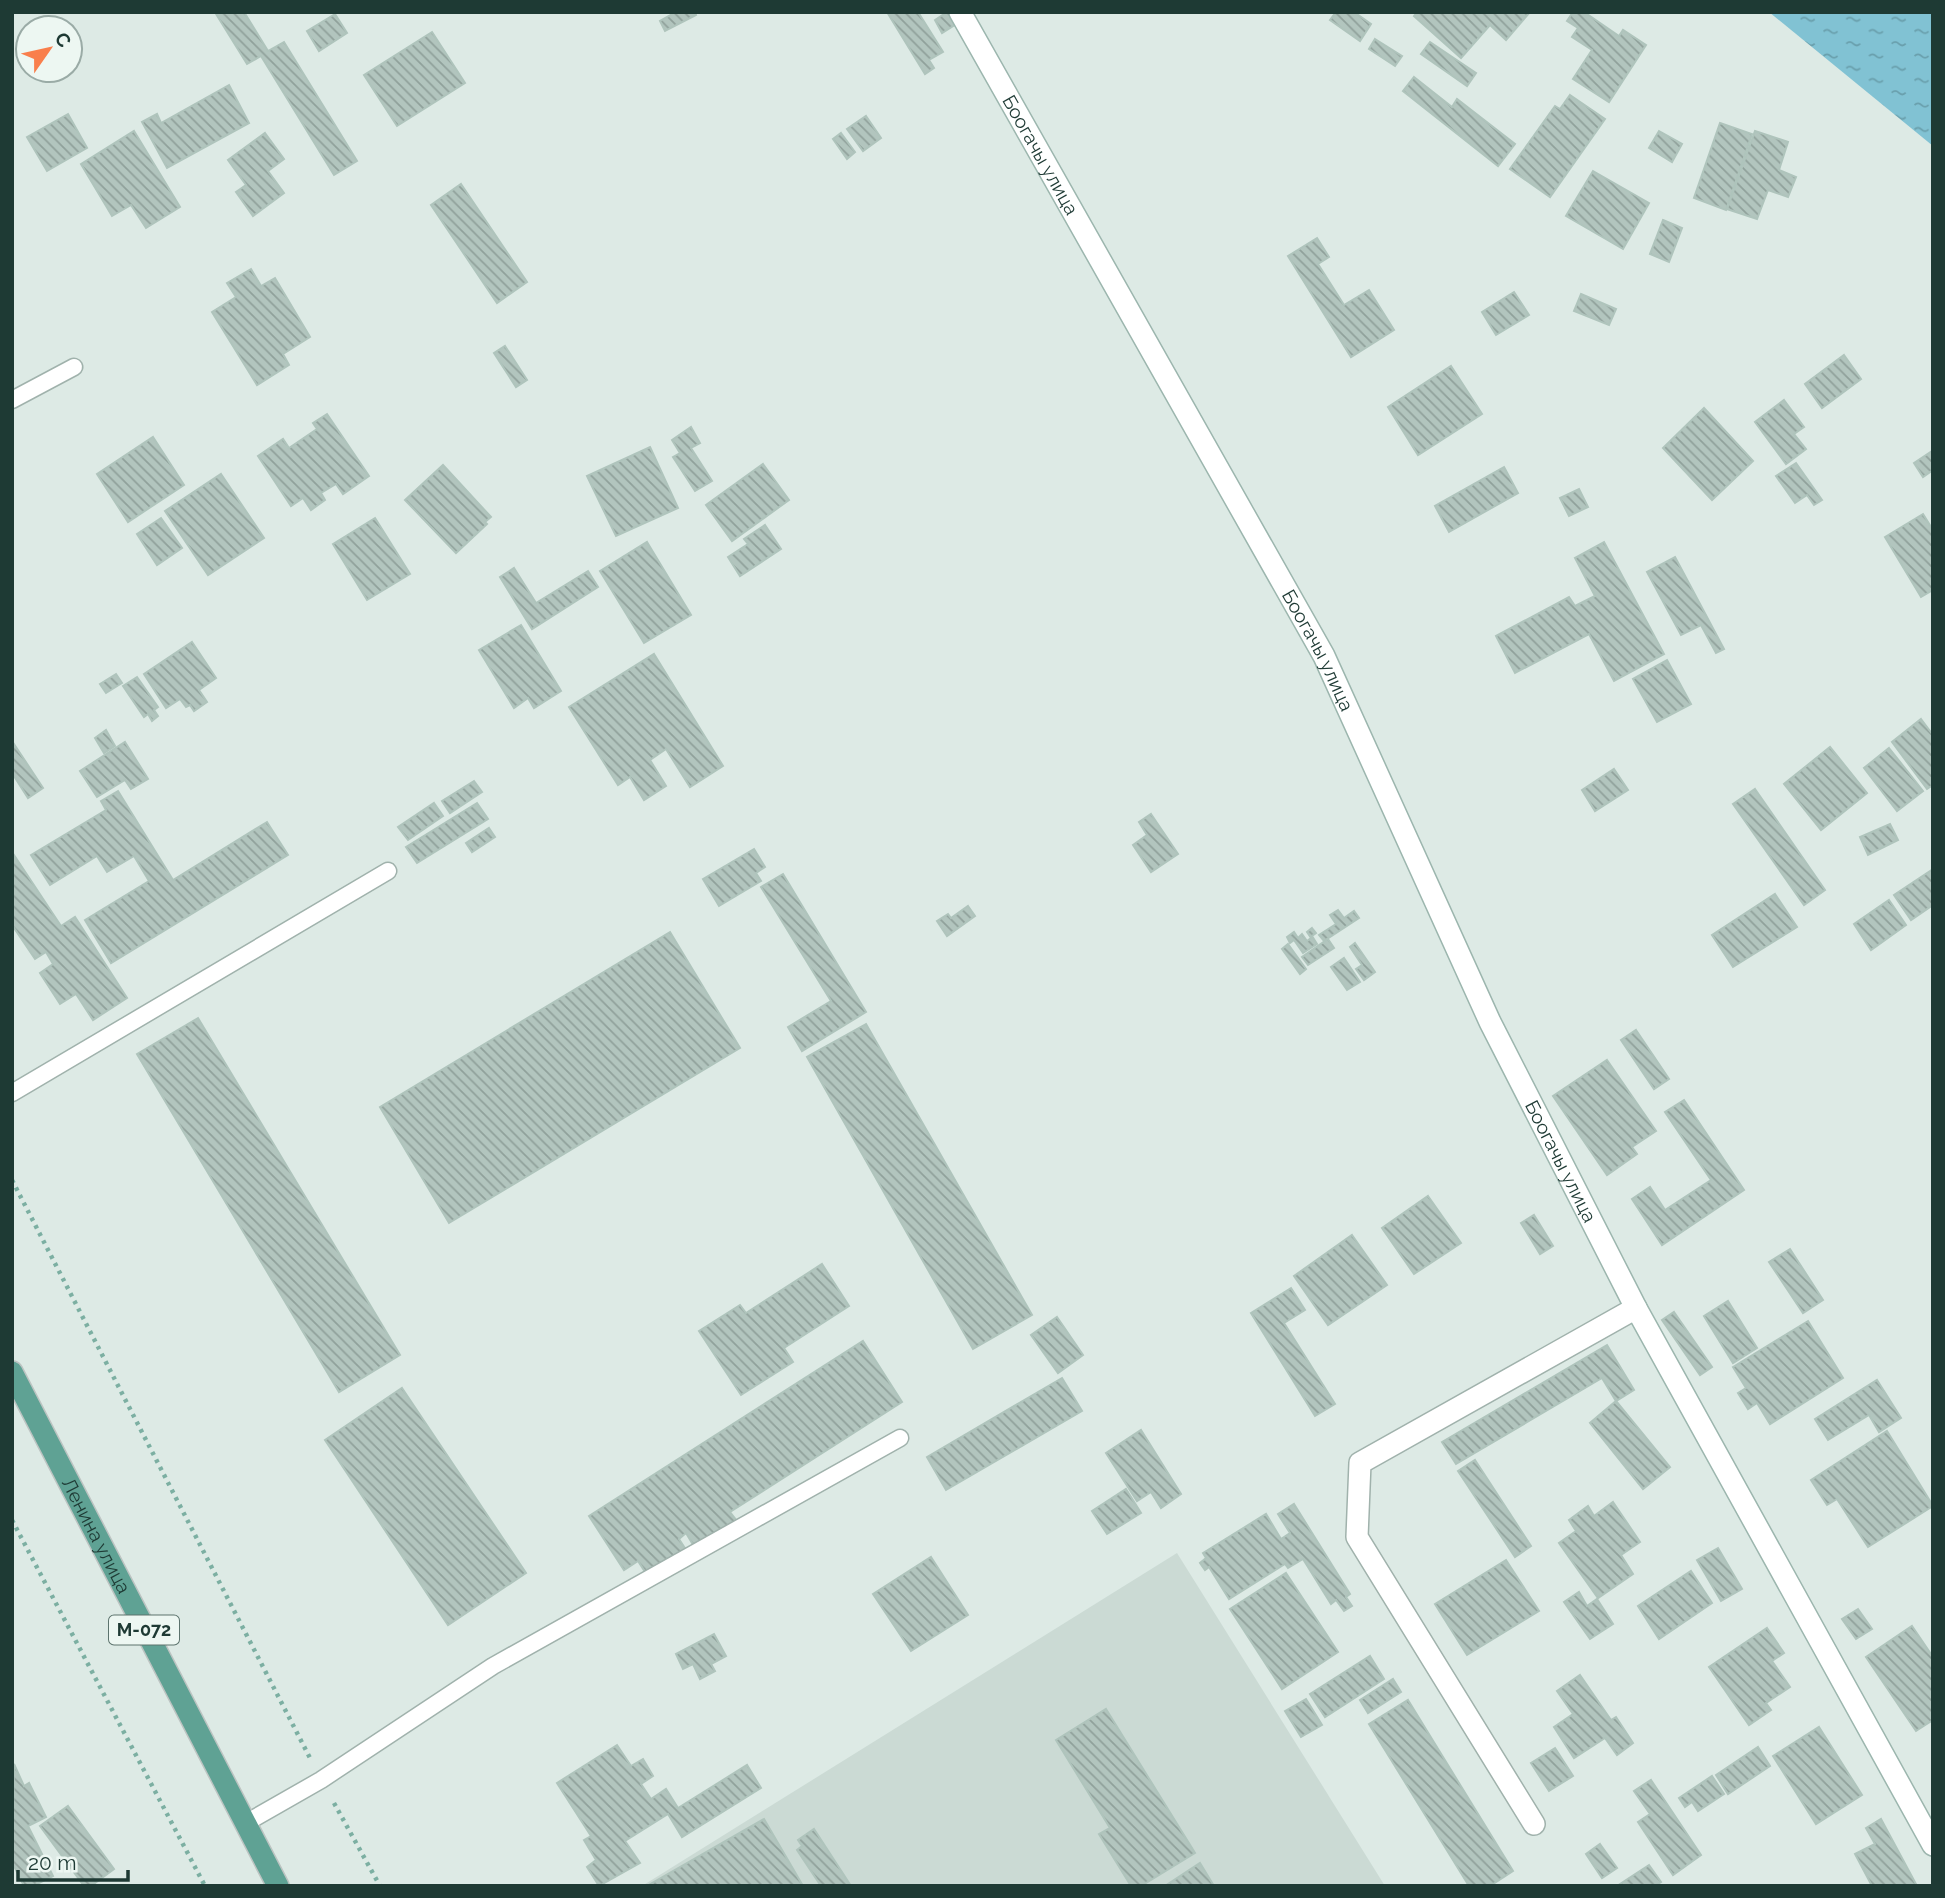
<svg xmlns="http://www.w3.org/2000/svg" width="1945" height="1898" font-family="Raleway,sans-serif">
  <defs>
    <pattern id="water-ripples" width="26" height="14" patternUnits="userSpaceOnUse" patternTransform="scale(1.75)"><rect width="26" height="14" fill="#81c2d3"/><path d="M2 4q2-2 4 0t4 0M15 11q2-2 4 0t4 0" fill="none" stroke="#699fac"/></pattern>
    <pattern id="building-back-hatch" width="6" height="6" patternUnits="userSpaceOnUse" patternTransform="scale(1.75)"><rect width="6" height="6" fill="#b2c5be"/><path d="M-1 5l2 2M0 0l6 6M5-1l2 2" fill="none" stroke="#90a19b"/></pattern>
  </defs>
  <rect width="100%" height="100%" fill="#ddeae5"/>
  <polygon fill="#cbdad4" points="1177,1553 1385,1886 642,1886"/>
  <polygon fill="url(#water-ripples)" points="1769,12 1933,12 1933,146"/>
  <g fill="url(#building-back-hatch)" stroke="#afc4bc" stroke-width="2">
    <polygon points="218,12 244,12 268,51 284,42 357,161 334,175 261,56 247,64 216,14"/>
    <polygon points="676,12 695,12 696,15 665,31 660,21"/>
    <polygon points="887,12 918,12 943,52 929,60 934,68 925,74"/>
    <polygon points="947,12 951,12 958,23 942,33 935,20"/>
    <polygon points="1336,12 1354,12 1371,24 1360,41 1330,20"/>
    <polygon points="1417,12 1530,12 1506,40 1490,25 1461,58 1414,16"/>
    <polygon points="1573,12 1584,12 1619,36 1623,30 1646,45 1609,102 1573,79 1592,50 1572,37 1578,28 1567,21"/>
    <polygon points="335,14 347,33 319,51 307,31"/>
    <polygon points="432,32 465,83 397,126 364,75"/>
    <polygon points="1375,39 1402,56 1395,66 1369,49"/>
    <polygon points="1430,42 1476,73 1467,86 1421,54"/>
    <polygon points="1414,77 1452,107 1457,99 1515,144 1498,166 1403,91"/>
    <polygon points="229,85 249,123 167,168 142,122 157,114 161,123"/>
    <polygon points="1570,95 1605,119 1550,197 1510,169 1555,106 1560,109"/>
    <polygon points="68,114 87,148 47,171 27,137"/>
    <polygon points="866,116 881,138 863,151 847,129"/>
    <polygon points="1720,123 1752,134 1726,210 1694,198"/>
    <polygon points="134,131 180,207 146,228 131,205 112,216 81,164"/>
    <polygon points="1659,131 1682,144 1672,162 1649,148"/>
    <polygon points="1755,131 1788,142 1779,170 1796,177 1788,197 1768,190 1757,219 1727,209"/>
    <polygon points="265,133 284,159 268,171 284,193 253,216 236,192 246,185 228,160"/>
    <polygon points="841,133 855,152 847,159 833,139"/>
    <polygon points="1593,171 1649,203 1623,249 1566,216"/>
    <polygon points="461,184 527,282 497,303 431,205"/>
    <polygon points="1663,220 1682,228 1669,262 1650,254"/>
    <polygon points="1317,238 1329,257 1318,264 1344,305 1369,290 1394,330 1351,357 1288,256"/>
    <polygon points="251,269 261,286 275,278 310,337 283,354 289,365 257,385 212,312 236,297 227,283"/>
    <polygon points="1514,292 1529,315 1496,335 1482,312"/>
    <polygon points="1581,294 1616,309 1609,325 1574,311"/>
    <polygon points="505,346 527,380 516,387 494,353"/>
    <polygon points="1844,355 1861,379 1822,408 1805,384"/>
    <polygon points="1451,366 1482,414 1418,455 1388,407"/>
    <polygon points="1784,400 1804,427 1794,434 1806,449 1786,464 1755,422"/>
    <polygon points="1704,408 1753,461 1712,500 1663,448"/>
    <polygon points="327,414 369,476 343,494 336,484 321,493 325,500 311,510 303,498 291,506 258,456 283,439 289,448 317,429 313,423"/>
    <polygon points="691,427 700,443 691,448 712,481 695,491 673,457 680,453 672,440"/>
    <polygon points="153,437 184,485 128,522 97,474"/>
    <polygon points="650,447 678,508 616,536 587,476"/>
    <polygon points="1932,451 1933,470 1923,477 1914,463"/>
    <polygon points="1796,463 1822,500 1814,505 1807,495 1795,503 1776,476"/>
    <polygon points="763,464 789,500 732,541 706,505"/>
    <polygon points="443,465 491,517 485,522 487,524 456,553 405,500"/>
    <polygon points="1504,467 1518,493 1449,532 1435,506"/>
    <polygon points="221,474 264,538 208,575 165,511"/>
    <polygon points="1579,489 1588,507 1569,516 1560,498"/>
    <polygon points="1923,514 1933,530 1933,590 1921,597 1885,537"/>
    <polygon points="161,518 182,548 157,565 137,534"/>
    <polygon points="375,518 410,574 367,600 333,544"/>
    <polygon points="765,525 781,549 740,576 728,557 748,544 744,539"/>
    <polygon points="647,542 691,615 644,643 600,571"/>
    <polygon points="1604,542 1664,654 1614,681 1589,634 1515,673 1496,636 1569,597 1575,606 1595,596 1575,558"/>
    <polygon points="1675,557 1724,649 1716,653 1701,625 1681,635 1647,572"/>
    <polygon points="514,568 536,603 588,571 598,587 532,629 500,577"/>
    <polygon points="521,625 561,691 534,708 528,698 514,708 479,650"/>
    <polygon points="192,642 216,678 199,690 207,702 194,711 190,705 186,707 180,699 166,708 144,674"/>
    <polygon points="654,654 723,766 690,787 666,749 650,760 666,786 644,800 630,777 618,785 569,707"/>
    <polygon points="1667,660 1691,704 1657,722 1633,679"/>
    <polygon points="116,674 122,683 106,693 100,684"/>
    <polygon points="137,677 158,707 154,710 158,716 152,721 148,714 144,717 123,686"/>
    <polygon points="1921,719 1933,735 1933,785 1927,789 1892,742"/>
    <polygon points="106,730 115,746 104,753 95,738"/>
    <polygon points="12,741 43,788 28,798 12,773"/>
    <polygon points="125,742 148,779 131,789 125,780 97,797 80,771"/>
    <polygon points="1830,747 1867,793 1821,830 1784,784"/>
    <polygon points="1889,748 1923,791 1897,811 1864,768"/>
    <polygon points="1614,769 1628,790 1595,811 1582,790"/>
    <polygon points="474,781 482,792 450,813 442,801"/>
    <polygon points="1755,789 1825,890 1804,905 1733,804"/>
    <polygon points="118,791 173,880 267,822 288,855 111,963 85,920 149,881 134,856 107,872 97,856 50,885 31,855 106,810 101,801"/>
    <polygon points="434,803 443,816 408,840 398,827"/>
    <polygon points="477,803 488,819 417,863 406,847"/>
    <polygon points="1151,814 1178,854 1151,872 1133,845 1147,835 1139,822"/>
    <polygon points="1890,824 1898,840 1868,855 1860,837"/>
    <polygon points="489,828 495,837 472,852 466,843"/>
    <polygon points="754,849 765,867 756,873 761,881 719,906 703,879"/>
    <polygon points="12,852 61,926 75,917 127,998 93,1020 76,994 60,1004 40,973 53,964 46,952 35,959 12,925"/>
    <polygon points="1933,869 1933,905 1911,920 1894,895"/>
    <polygon points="783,874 866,1012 802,1051 788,1027 831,1001 761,887"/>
    <polygon points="1775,894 1797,927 1733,967 1712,935"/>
    <polygon points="1889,900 1906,925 1871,950 1854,924"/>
    <polygon points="968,906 975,916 947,936 937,921 948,914 951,918"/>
    <polygon points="1338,910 1344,918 1354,911 1359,918 1324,941 1319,935 1336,924 1330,915"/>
    <polygon points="1312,928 1316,933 1312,936 1317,944 1303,953 1294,940 1290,943 1287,937 1294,932 1298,938 1302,934 1307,941 1311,938 1307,932"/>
    <polygon points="670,932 740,1048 449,1223 380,1107"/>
    <polygon points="1328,939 1334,948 1308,965 1302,957"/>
    <polygon points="1355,943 1375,972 1364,980 1356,969 1362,965 1350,947"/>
    <polygon points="1288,944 1306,969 1300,974 1282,949"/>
    <polygon points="1344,958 1360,982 1347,990 1331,967"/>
    <polygon points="198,1018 400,1355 339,1392 137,1054"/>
    <polygon points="866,1024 1032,1315 973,1349 807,1057"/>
    <polygon points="1636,1030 1669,1079 1654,1089 1621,1040"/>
    <polygon points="1607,1060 1656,1131 1632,1147 1637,1154 1607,1175 1553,1096"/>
    <polygon points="1684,1100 1744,1190 1662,1245 1632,1199 1650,1187 1665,1210 1711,1180 1665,1112"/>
    <polygon points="1428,1196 1461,1243 1414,1274 1382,1228"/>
    <polygon points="1534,1215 1553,1246 1540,1254 1521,1223"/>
    <polygon points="1352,1235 1387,1285 1328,1325 1294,1276"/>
    <polygon points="1790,1249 1823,1300 1803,1313 1769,1262"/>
    <polygon points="822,1264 849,1306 784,1348 793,1362 741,1395 699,1331 740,1305 746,1313"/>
    <polygon points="1291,1288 1305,1310 1284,1323 1335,1404 1315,1416 1251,1313"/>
    <polygon points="1728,1301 1757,1348 1733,1363 1704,1316"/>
    <polygon points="1674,1312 1712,1367 1700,1375 1662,1320"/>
    <polygon points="1057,1317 1083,1355 1058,1373 1031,1335"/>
    <polygon points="1808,1321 1843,1378 1770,1424 1757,1403 1748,1409 1738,1393 1746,1388 1733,1367"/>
    <polygon points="863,1341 902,1402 730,1512 737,1521 695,1548 686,1533 679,1539 688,1553 649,1578 638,1561 624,1570 589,1516"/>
    <polygon points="1607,1345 1634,1390 1616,1401 1602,1378 1456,1464 1442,1442"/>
    <polygon points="1062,1378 1082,1411 946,1490 927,1457"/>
    <polygon points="1877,1380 1901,1418 1879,1432 1869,1415 1828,1440 1815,1419"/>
    <polygon points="402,1388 526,1573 448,1625 325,1440"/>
    <polygon points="1616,1401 1670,1467 1643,1489 1590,1423"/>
    <polygon points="1141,1430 1181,1494 1161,1508 1151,1492 1137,1501 1106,1453"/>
    <polygon points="1887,1431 1933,1506 1868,1547 1837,1499 1827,1505 1811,1480"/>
    <polygon points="1475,1460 1531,1546 1515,1557 1458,1471"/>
    <polygon points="1126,1489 1141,1513 1107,1534 1092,1511"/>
    <polygon points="1613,1502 1640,1542 1621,1555 1633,1574 1598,1598 1559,1543 1576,1531 1569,1520 1588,1506 1594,1516"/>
    <polygon points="1294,1504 1350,1594 1346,1597 1352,1606 1344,1611 1336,1600 1331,1604 1303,1559 1288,1568 1285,1564 1229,1599 1209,1567 1205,1570 1200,1563 1206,1558 1203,1553 1266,1514 1281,1539 1290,1533 1278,1514"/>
    <polygon points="1718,1548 1742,1589 1721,1601 1697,1560"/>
    <polygon points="931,1557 968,1615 911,1651 873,1594"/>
    <polygon points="1506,1560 1539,1611 1467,1655 1435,1604"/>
    <polygon points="1691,1571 1712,1603 1659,1639 1638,1606"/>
    <polygon points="1286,1573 1338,1652 1282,1689 1230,1609"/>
    <polygon points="1579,1592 1587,1606 1597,1599 1613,1624 1590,1639 1564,1602"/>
    <polygon points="1858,1609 1872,1629 1856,1639 1842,1619"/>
    <polygon points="1912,1626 1933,1657 1933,1720 1916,1731 1866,1657"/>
    <polygon points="1767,1628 1784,1653 1772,1661 1790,1687 1766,1703 1771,1710 1749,1725 1709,1667"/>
    <polygon points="714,1634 726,1656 711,1664 715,1671 700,1679 693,1664 683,1669 676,1654"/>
    <polygon points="1370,1656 1384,1679 1325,1717 1310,1694"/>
    <polygon points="1580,1675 1611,1720 1616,1717 1633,1743 1617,1755 1605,1738 1574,1758 1554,1727 1573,1714 1557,1691"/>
    <polygon points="1393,1679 1401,1692 1368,1713 1360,1700"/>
    <polygon points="1306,1699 1322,1725 1301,1737 1285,1711"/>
    <polygon points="1408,1700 1513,1871 1490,1886 1469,1886 1369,1724"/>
    <polygon points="1106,1709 1195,1853 1141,1886 1131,1886 1099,1834 1110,1828 1056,1740"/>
    <polygon points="1819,1727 1862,1795 1816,1824 1773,1756"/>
    <polygon points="617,1745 631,1766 643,1759 653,1776 641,1784 651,1799 666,1789 678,1808 747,1765 761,1788 682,1837 668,1814 625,1841 640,1863 599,1886 587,1867 596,1860 584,1840 591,1836 557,1783"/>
    <polygon points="1758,1747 1770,1766 1728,1794 1716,1775"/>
    <polygon points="1555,1748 1573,1776 1549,1791 1531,1763"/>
    <polygon points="14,1764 24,1786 29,1783 46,1817 28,1826 53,1876 33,1886 24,1886 12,1862"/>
    <polygon points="1712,1776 1724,1794 1698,1811 1692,1802 1685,1807 1679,1798"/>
    <polygon points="1651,1780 1701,1855 1673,1875 1638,1822 1650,1814 1634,1791"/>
    <polygon points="68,1806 114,1869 91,1886 84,1886 40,1826"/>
    <polygon points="764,1819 803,1886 647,1886"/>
    <polygon points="1881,1819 1917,1886 1872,1886 1855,1854 1875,1844 1866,1828"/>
    <polygon points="814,1829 851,1886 821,1886 797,1850 802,1846 798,1840"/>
    <polygon points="1600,1844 1617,1868 1602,1878 1586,1854"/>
    <polygon points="1200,1863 1214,1886 1165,1886"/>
    <polygon points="1649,1865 1661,1882 1655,1886 1617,1886"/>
  </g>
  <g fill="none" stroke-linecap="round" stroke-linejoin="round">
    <defs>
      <g id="lane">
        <polyline points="12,400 74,367"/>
        <polyline points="12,1093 388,871"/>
        <polyline points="244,1824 321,1780 493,1666 900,1438"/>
      </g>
      <polyline id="street" points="1534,1824 1357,1537 1360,1463 1636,1308"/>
      <g id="secondary">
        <path id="s1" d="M 960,12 L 1324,656 L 1490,1022 L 1636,1308 L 1933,1845"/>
      </g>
      <g id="primary">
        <path id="s2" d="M 12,1372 L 278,1886"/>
      </g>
    </defs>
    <use href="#lane" stroke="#a0b2ac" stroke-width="19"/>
    <use href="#street" stroke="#a0b2ac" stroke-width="24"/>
    <use href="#secondary" stroke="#9cb6ae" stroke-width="24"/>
    <use href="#primary" stroke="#bcc4c2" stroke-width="24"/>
    <g stroke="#7cafa2" stroke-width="4.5" stroke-dasharray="3.5 5" stroke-linecap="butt">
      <polyline points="12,1180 310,1758"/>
      <polyline points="12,1520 205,1886"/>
      <polyline points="334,1803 380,1886"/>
    </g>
    <use href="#lane" stroke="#fff" stroke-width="16"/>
    <use href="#street" stroke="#fff" stroke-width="21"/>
    <use href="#secondary" stroke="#fff" stroke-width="21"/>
    <use href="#primary" stroke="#5fa294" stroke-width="21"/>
  </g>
  <g text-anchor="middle" stroke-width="5" stroke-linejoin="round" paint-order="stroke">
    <rect fill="#edf7f2" stroke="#5c736d" stroke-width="2" x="109" y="1615.5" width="70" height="29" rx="5"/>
    <g font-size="18" font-weight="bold" fill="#1e3a34">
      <text x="144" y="1636">М-072</text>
    </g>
    <g font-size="19" fill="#1e3a34" stroke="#edf7f2">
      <text dy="7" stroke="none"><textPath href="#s1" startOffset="164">Боогачы улица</textPath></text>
      <text dy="7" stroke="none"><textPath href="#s1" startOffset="732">Боогачы улица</textPath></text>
      <text dy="7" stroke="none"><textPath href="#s1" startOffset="1298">Боогачы улица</textPath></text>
      <text dy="7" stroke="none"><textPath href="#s2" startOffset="184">Ленина улица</textPath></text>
    </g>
  </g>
  <rect width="1945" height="1898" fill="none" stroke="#1e3a34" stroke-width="28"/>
  <g transform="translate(49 49) rotate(56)"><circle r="33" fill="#edf7f2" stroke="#9aaba6" stroke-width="2"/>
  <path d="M0-5L12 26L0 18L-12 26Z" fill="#f97f4c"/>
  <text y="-10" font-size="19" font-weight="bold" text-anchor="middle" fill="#1e3a34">С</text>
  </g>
  <path d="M18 1870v10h110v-10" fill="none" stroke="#1e3a34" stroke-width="3.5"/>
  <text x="28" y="1870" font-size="21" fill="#1e3a34" stroke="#edf7f2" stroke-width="5" paint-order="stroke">20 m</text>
</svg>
